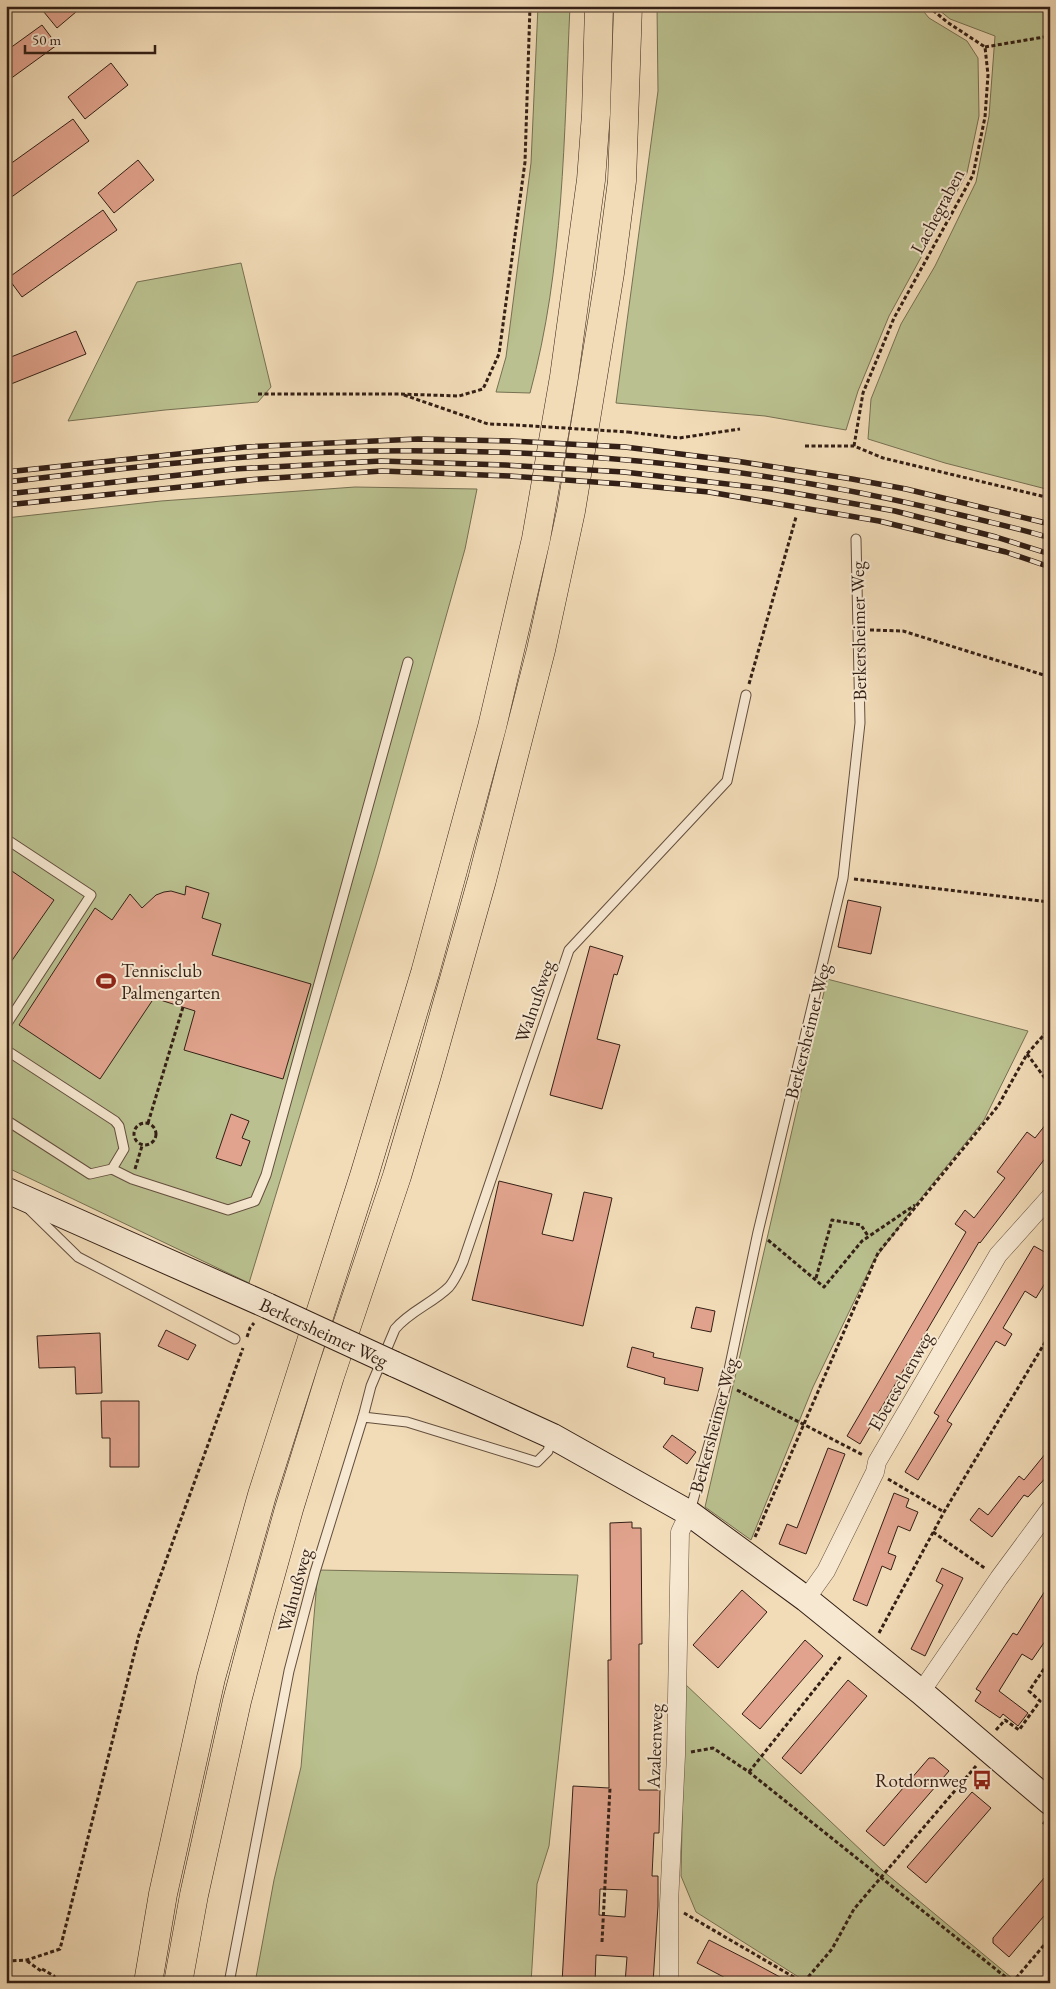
<svg xmlns="http://www.w3.org/2000/svg" width="1056" height="1989" font-family="'EB Garamond',serif">
  <rect width="100%" height="100%" fill="#f2dcb8"/>
  <filter id="stains"><feTurbulence type="fractalNoise" baseFrequency=".004" numOctaves="4"/><feColorMatrix values="0 0 0 0 .2 0 0 0 0 .09 0 0 0 0 .02 0 0 0 .5 -.17"/></filter>
  <radialGradient id="worn" r=".72"><stop offset=".6" stop-color="#630" stop-opacity="0"/><stop offset="1" stop-color="#630" stop-opacity=".3"/></radialGradient>
  <g fill="#bac08f" stroke="#767052">
    <path d="M 538,6 L 570,6 C 564,135 564,268 530,393 L 496,392 L 506,357 L 531,163 Z"/>
    <polygon points="657,6 919,6 929,18 967,41 978,58 979,116 967,173 889,316 858,391 846,430 765,416 616,403 658,91"/>
    <polygon points="934,6 1050,6 1050,490 945,463 868,439 871,399 901,324 935,266 976,182 989,116 995,36 950,19"/>
    <polygon points="241,263 271,387 258,402 165,410 68,421 137,282"/>
    <polygon points="355,487 477,489 465,549 376,865 249,1283 6,1167 6,518 161,501"/>
    <polygon points="827,979 1028,1031 984,1120 916,1204 873,1262 813,1387 751,1540 705,1507"/>
    <polygon points="318,1570 578,1575 549,1846 537,1884 531,1983 255,1983 274,1880 301,1767"/>
    <polygon points="685,1684 883,1871 1018,1983 808,1983 696,1912 681,1876"/>
  </g>
  <g fill="#e1a38d" stroke="#331f15" fill-rule="evenodd">
    <polygon points="39,6 83,6 57,28"/>
    <polygon points="42,25 57,45 6,82 6,51"/>
    <polygon points="111,63 128,85 85,119 68,97"/>
    <polygon points="73,119 89,141 6,201 6,167"/>
    <polygon points="138,160 154,180 114,213 98,193"/>
    <polygon points="103,210 117,230 22,297 8,278"/>
    <polygon points="76,331 86,354 6,386 6,359"/>
    <polygon points="6,867 54,900 6,969"/>
    <polygon points="186,886 209,893 202,918 221,924 212,955 311,984 283,1079 184,1050 195,1011 154,998 100,1079 19,1025 95,908 112,920 130,894 142,908 156,895 164,892 171,891 185,895"/>
    <polygon points="848,900 881,907 871,954 838,947"/>
    <polygon points="590,946 623,956 617,975 614,974 597,1039 620,1045 602,1109 550,1095"/>
    <polygon points="231,1114 249,1121 242,1138 250,1141 241,1166 216,1158"/>
    <polygon points="1050,1119 1050,1152 980,1243 979,1242 860,1444 847,1436 966,1232 955,1224 965,1210 974,1218 1005,1178 997,1172 1027,1132 1035,1138"/>
    <polygon points="499,1181 552,1194 542,1234 573,1241 584,1192 612,1198 583,1326 472,1300"/>
    <polygon points="1034,1246 1050,1255 1050,1275 1036,1298 1025,1291 1003,1328 1012,1334 1005,1346 996,1341 947,1421 952,1424 918,1480 905,1472 939,1416 934,1413"/>
    <polygon points="696,1307 715,1311 711,1332 691,1328"/>
    <polygon points="166,1330 196,1345 188,1360 158,1346"/>
    <polygon points="100,1333 102,1393 76,1394 75,1367 39,1368 37,1336"/>
    <polygon points="632,1347 654,1353 653,1357 703,1368 698,1391 664,1384 665,1378 627,1367"/>
    <polygon points="101,1401 139,1401 139,1467 110,1467 110,1438 102,1438"/>
    <polygon points="672,1435 696,1452 687,1464 663,1447"/>
    <polygon points="828,1448 845,1454 806,1554 779,1544 787,1524 797,1528"/>
    <polygon points="1050,1448 1050,1473 1028,1497 1024,1495 992,1537 970,1520 979,1508 988,1515 1019,1476 1024,1480"/>
    <polygon points="894,1493 909,1499 906,1507 918,1512 910,1531 898,1526 888,1553 896,1556 891,1570 882,1566 867,1606 853,1600"/>
    <path d="M 632,1522 L 632,1528 L 641,1528 L 642,1644 L 639,1644 L 639,1790 L 660,1790 L 659,1833 L 654,1833 L 652,1876 L 658,1876 L 658,1906 L 653,1983 L 625,1983 L 627,1957 L 596,1955 L 595,1983 L 562,1983 L 573,1786 L 609,1788 L 608,1660 L 611,1660 L 610,1523 ZM 600,1889 L 627,1890 L 625,1917 L 599,1915 Z"/>
    <polygon points="942,1568 963,1578 925,1656 911,1649 943,1585 936,1581"/>
    <polygon points="1050,1583 1050,1634 1032,1660 1022,1654 999,1691 1028,1713 1018,1726 1003,1714 1000,1718 975,1701 981,1692 976,1689 1013,1633 1017,1635"/>
    <polygon points="742,1590 767,1612 718,1668 693,1645"/>
    <polygon points="805,1640 823,1656 760,1729 742,1714"/>
    <polygon points="848,1680 867,1696 801,1774 782,1758"/>
    <polygon points="929,1758 934,1758 949,1771 884,1846 866,1831"/>
    <polygon points="972,1792 991,1808 926,1883 907,1867"/>
    <polygon points="1050,1871 1050,1909 1009,1957 993,1943 993,1938"/>
    <polygon points="709,1940 754,1963 791,1983 735,1983 697,1963"/>
  </g>
  <g fill="none" stroke-linecap="round" stroke-linejoin="round">
    <defs>
      <g id="lane">
        <polyline points="6,839 91,895 6,1025"/>
        <polyline points="6,1050 115,1121 119,1126 124,1149 112,1169 90,1174 6,1120"/>
        <polyline points="112,1169 132,1179 228,1210 255,1201 266,1175 408,662"/>
        <polyline points="30,1210 78,1257 235,1339"/>
        <polyline points="6,1211 7,1193"/>
        <path d="M 363,1417 L 371,1386 L 395,1329 C 410,1311 433,1303 449,1287 C 455,1280 459,1271 463,1262 L 569,950 L 727,781 L 746,695"/>
        <polyline points="690,1511 726,1384 758,1232 843,878 860,723 856,539"/>
        <polyline points="229,1983 289,1671 315,1572 363,1417 407,1422 537,1462 548,1451 551,1439"/>
      </g>
      <g id="street">
        <polyline points="806,1599 826,1571 875,1472 877,1462 998,1255 1050,1197"/>
        <polyline points="921,1692 999,1578 1050,1509"/>
        <polyline points="669,1983 669,1904 676,1755 680,1532 689,1513"/>
      </g>
      <g id="secondary">
        <polyline points="6,1190 268,1306"/>
        <polyline points="394,1364 552,1436 689,1513 806,1599 921,1692 1050,1802"/>
      </g>
      <g id="highway">
        <polyline points="148,1983 163,1894 211,1678 262,1495 364,1176 425,973 492,727 536,539 564,377 591,180 596,114 599,6"/>
        <polyline points="178,1983 194,1895 237,1701 260,1613 289,1509 330,1376 397,1176 427,1075 482,880 541,650 571,511 610,273 622,181 628,6"/>
      </g>
    </defs>
    <use href="#lane" stroke="#634e3e" stroke-width="11"/>
    <use href="#street" stroke="#634e3e" stroke-width="19"/>
    <use href="#secondary" stroke="#331f15" stroke-width="27"/>
    <use href="#highway" stroke="#331f15" stroke-width="29"/>
    <g stroke="#331f15" stroke-width="3" stroke-dasharray="4 2.5" stroke-linecap="butt">
      <polyline points="985,47 1050,36"/>
      <polyline points="258,394 399,394 459,396 483,389 499,354 525,162 530,6"/>
      <polyline points="404,395 488,424 516,425"/>
      <polyline points="628,432 679,438 740,429"/>
      <polyline points="805,446 854,446 883,458 1050,498"/>
      <polyline points="854,446 863,393 894,318 973,175 985,117 988,75 985,47 947,22 928,6"/>
      <polyline points="870,630 903,631 1050,677"/>
      <polyline points="749,684 796,517"/>
      <polyline points="854,879 1050,902"/>
      <polyline points="1027,1054 1050,1085"/>
      <circle cx="145" cy="1134" r="11"/>
      <polyline points="148,1123 183,1007"/>
      <polyline points="135,1169 142,1146"/>
      <polyline points="768,1240 824,1287 862,1241 915,1205"/>
      <polyline points="816,1278 832,1220 861,1225 868,1236"/>
      <polyline points="247,1337 250,1328 254,1323"/>
      <polyline points="737,1390 863,1455"/>
      <polyline points="888,1479 944,1512"/>
      <polyline points="933,1532 986,1569"/>
      <polyline points="755,1537 878,1253 998,1106 1027,1054 1050,1028"/>
      <polyline points="879,1633 944,1512 1050,1334"/>
      <polyline points="996,1730 1005,1720 1019,1730 1040,1701 1029,1691 1050,1660"/>
      <polyline points="691,1752 713,1748 749,1772 1013,1983"/>
      <polyline points="749,1772 842,1655"/>
      <polyline points="1043,1822 1050,1828"/>
      <polyline points="684,1913 804,1983"/>
      <polyline points="602,1942 610,1788"/>
      <polyline points="6,1961 27,1960 60,1949 139,1635 243,1348"/>
      <polyline points="27,1961 41,1971 42,1969 54,1976 56,1983"/>
      <polyline points="804,1982 832,1949 854,1909 976,1766"/>
      <polyline points="599,1983 599,1980"/>
      <polyline points="1012,1983 1050,1938"/>
    </g>
    <use href="#lane" stroke="#f7e8d1" stroke-width="9"/>
    <use href="#street" stroke="#f7e8d1" stroke-width="18"/>
    <use href="#secondary" stroke="#f7e8d1" stroke-width="25"/>
    <use href="#highway" stroke="#f2dcb8" stroke-width="28"/>
    <defs>
      <g id="rail">
        <polyline points="6,472 245,447 418,439 511,441 625,447 736,461 852,479 906,489 1050,524"/>
        <path d="M 6,482 C 127,468 248,453 370,451 C 565,448 763,467 952,513 C 985,521 1018,528 1050,538"/>
        <polyline points="6,494 234,469 381,461 505,465 624,472 771,489 895,511 996,537 1050,554"/>
        <polyline points="6,505 259,479 382,471 509,476 623,484 709,492 879,521 1006,552 1050,567"/>
      </g>
    </defs>
    <use href="#rail" stroke="#331f15" stroke-width="5.5"/>
    <use href="#rail" stroke="#f7e8d1" stroke-width="4" stroke-dasharray="11" stroke-linecap="butt"/>
    <defs>
      <polyline id="secondary-bridge" points="268,1306 394,1364"/>
    </defs>
    <use href="#secondary-bridge" stroke="#331f15" stroke-width="27" stroke-linecap="butt"/>
    <polyline stroke="#331f15" stroke-width="3" stroke-dasharray="4 2.5" stroke-linecap="butt" points="516,425 628,432"/>
    <use href="#secondary-bridge" stroke="#f7e8d1" stroke-width="25"/>
  </g>
  <defs>
    <symbol id="stadium-bare" viewBox="-9 -9 18 18"><path d="M0-5a6.5 5 0 1 0 0 10a6.5 5 0 1 0 0-10ZM-3.5-1.8h7v3.6h-7Z" fill="#8f2418" stroke="#f7e8d1" stroke-width="2.5" paint-order="stroke"/></symbol>
    <symbol id="bus-bare" viewBox="-9 -9 18 18"><path d="M-5-6H5V4H4V6H2V4H-2V6H-4V4H-5ZM-3.5-4V0h7V-4ZM-3.5 1.2v1.5H-2V1.2ZM2 1.2v1.5H3.5V1.2Z" fill="#8f2418" stroke="#f7e8d1" stroke-width="2.5" paint-order="stroke"/></symbol>
  </defs>
  <g fill-rule="evenodd">
    <use href="#stadium-bare" x="92" y="967" width="28" height="28"/>
    <use href="#bus-bare" x="968" y="1766" width="28" height="28"/>
  </g>
  <g text-anchor="middle" stroke-width="4" stroke-linejoin="round" paint-order="stroke">
    <g font-size="19" fill="#331f15" stroke="#f7e8d1">
      <text transform="translate(937 211) rotate(-62)" y="7">Lachegraben</text>
      <text transform="translate(858 631) rotate(-91)" y="7">Berkersheimer Weg</text>
      <text transform="translate(534 1001) rotate(-71)" y="7">Walnußweg</text>
      <text transform="translate(807 1031) rotate(-76)" y="7">Berkersheimer Weg</text>
      <text transform="translate(324 1332) rotate(25)" y="7">Berkersheimer Weg</text>
      <text transform="translate(900 1381) rotate(-60)" y="7">Ebereschenweg</text>
      <text transform="translate(713 1425) rotate(-75)" y="7">Berkersheimer Weg</text>
      <text transform="translate(294 1590) rotate(-75)" y="7">Walnußweg</text>
      <text transform="translate(654 1746) rotate(-88)" y="7">Azaleenweg</text>
    </g>
    <g font-size="19" fill="#331f15" stroke="#f7e8d1" text-anchor="start">
      <text x="121" y="977">Tennisclub<tspan x="121" dy="22">Palmengarten</tspan></text>
      <text x="967" y="1787" text-anchor="end">Rotdornweg</text>
    </g>
  </g>
  <rect width="1056" height="1989" fill="none" stroke="#f2dcb8" stroke-width="25"/>
  <rect x="8" y="8" width="1041" height="1974" fill="none" stroke="#331f15" stroke-width="2.5"/>
  <rect x="12" y="12" width="1031" height="1964" fill="none" stroke="#331f15"/>
  <path d="M25 45v8h130v-8" fill="none" stroke="#331f15" stroke-width="2.5"/>
  <text x="32" y="45" font-size="15" fill="#331f15" stroke="#f7e8d1" stroke-width="4" paint-order="stroke">50 m</text>
  <rect width="100%" height="100%" filter="url(#stains)"/>
  <rect width="100%" height="100%" fill="url(#worn)"/>
</svg>
